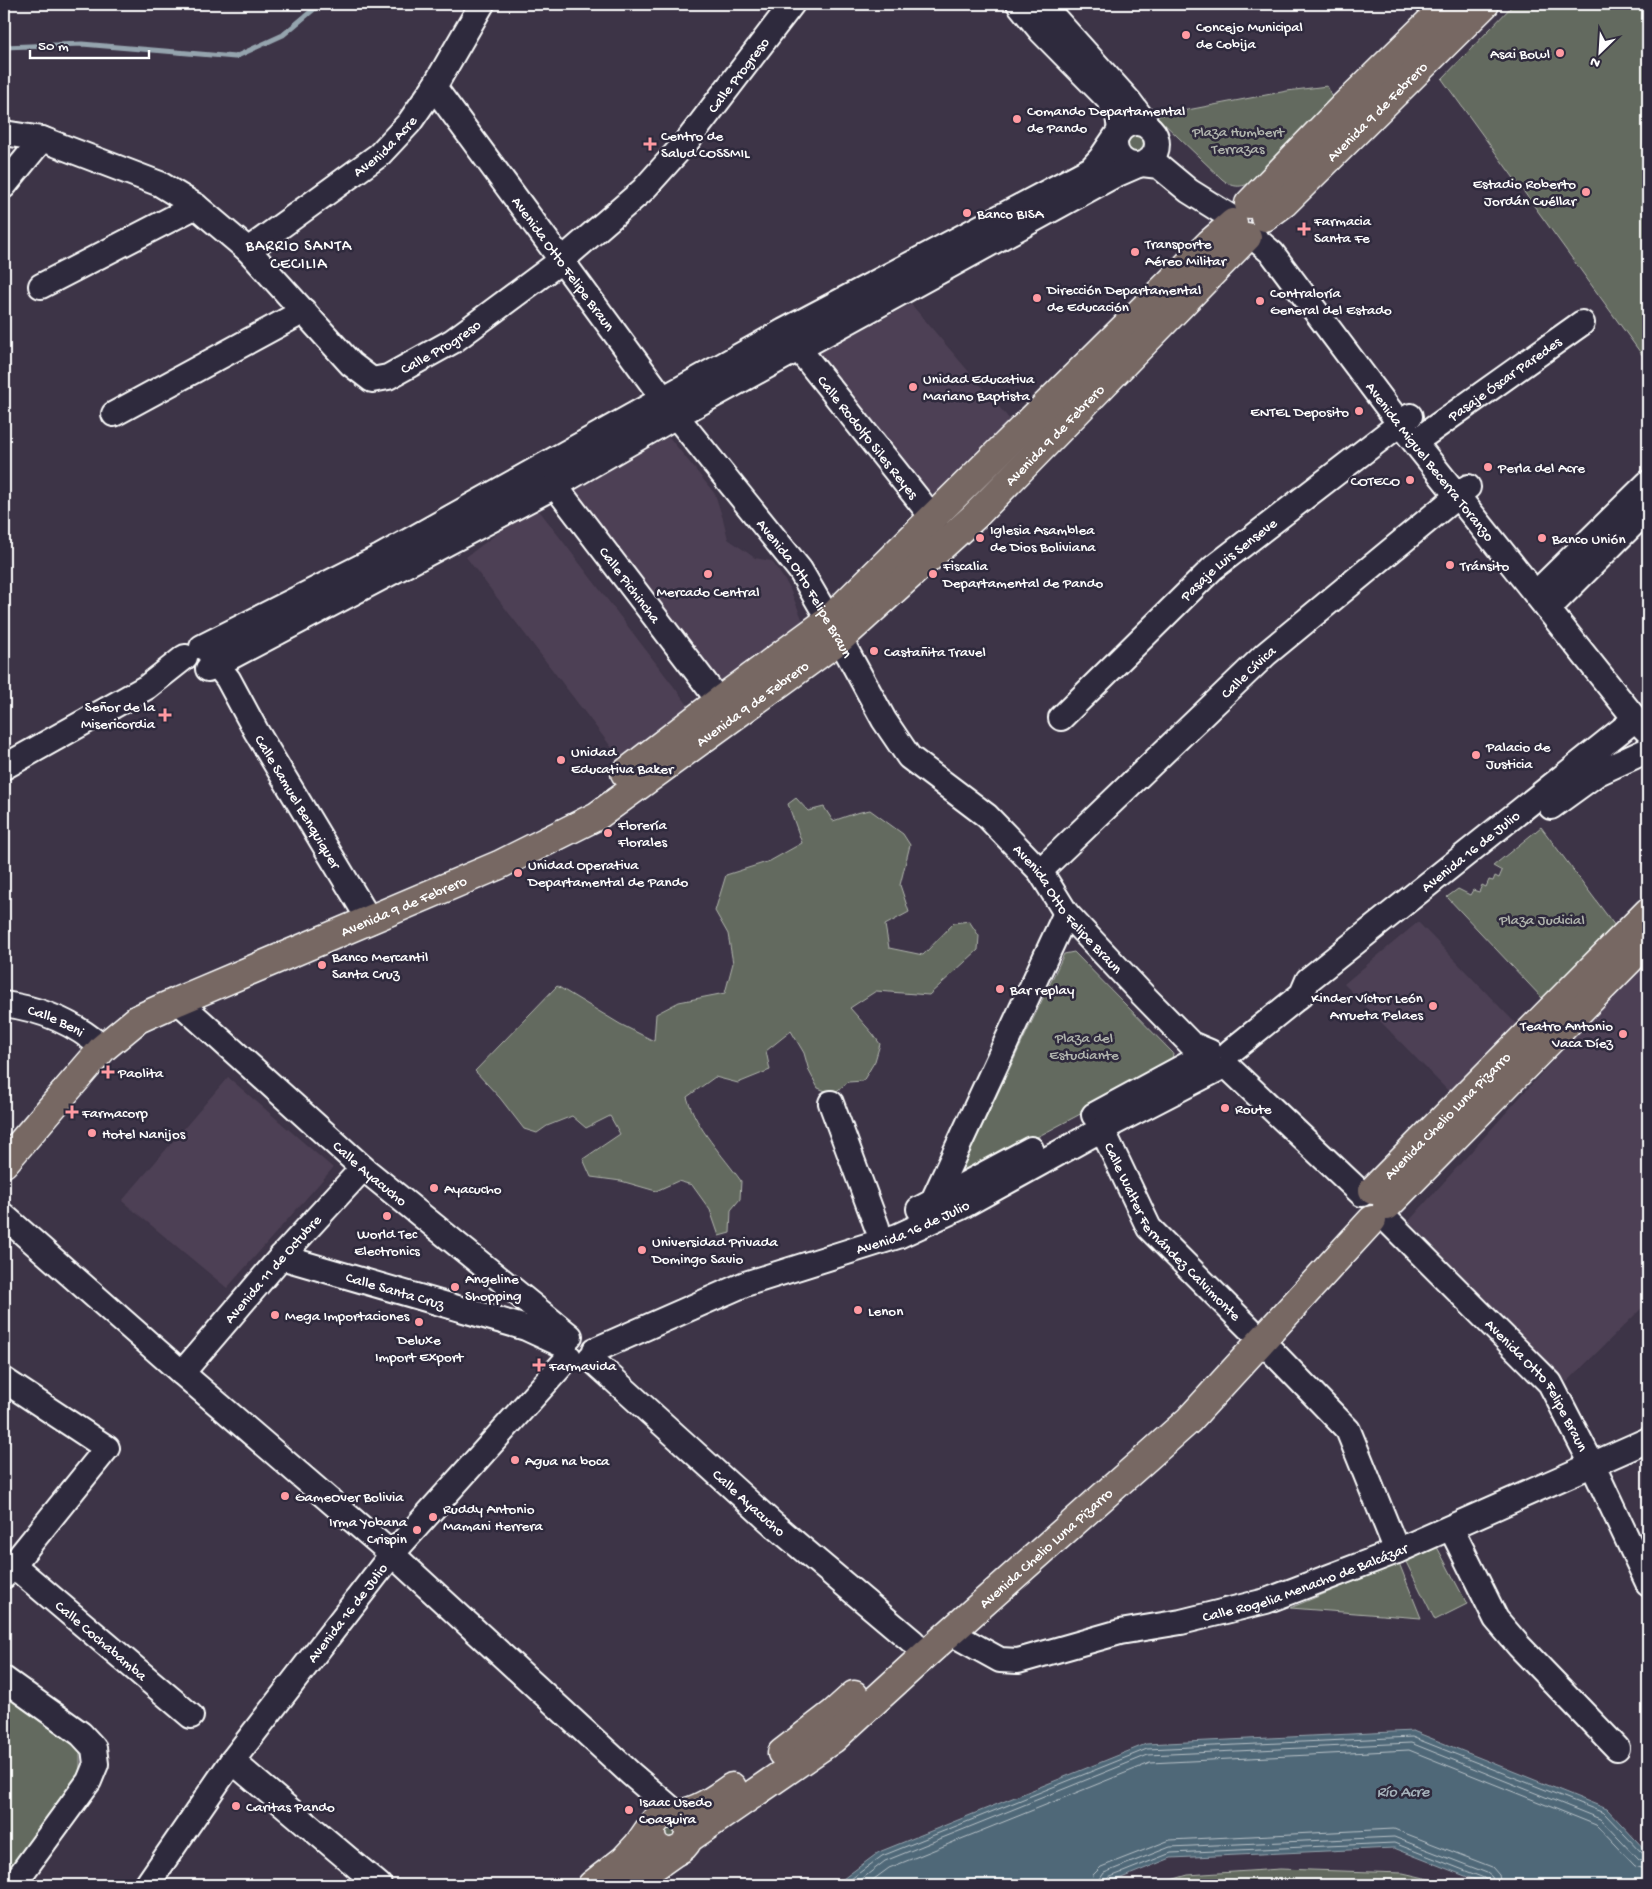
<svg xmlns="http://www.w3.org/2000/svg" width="1652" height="1889" font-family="'Gochi Hand',sans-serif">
  <rect width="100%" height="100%" fill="#3d3447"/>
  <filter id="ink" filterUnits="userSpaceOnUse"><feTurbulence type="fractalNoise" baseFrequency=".02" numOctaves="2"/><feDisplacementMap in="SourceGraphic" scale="10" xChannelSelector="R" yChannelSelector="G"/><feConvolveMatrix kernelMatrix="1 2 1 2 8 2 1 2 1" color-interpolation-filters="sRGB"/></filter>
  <g filter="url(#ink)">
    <g fill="#4d4054">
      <polygon points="911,304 1011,421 940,494 930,492 818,353"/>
      <polygon points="669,437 715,494 723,519 728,539 755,558 772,561 789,587 805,626 722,688 572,488"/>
      <polygon points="535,505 694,713 625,765 466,557"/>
      <polygon points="1418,922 1521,1029 1454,1097 1344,984"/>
      <polygon points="1644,959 1648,964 1648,1105 1646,1108 1648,1110 1648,1302 1567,1382 1409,1221"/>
      <polygon points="228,1077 333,1168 227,1288 122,1201"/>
    </g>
    <g fill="#636b5e" stroke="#b1b5ae">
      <polygon points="1514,4 1648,4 1648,363 1442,79"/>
      <path d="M 1327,86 L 1333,98 L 1253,182 C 1240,188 1233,188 1222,179 L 1156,116 L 1287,91 Z"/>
      <circle cx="1136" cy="146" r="10"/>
      <path d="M 796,798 L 808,811 L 824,807 L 833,821 L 856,813 L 870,810 L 903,834 L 910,845 L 900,885 L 909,912 L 885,925 L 889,948 L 923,955 L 954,923 L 969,921 L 979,936 L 978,950 L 929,995 L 876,991 L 850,1008 L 873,1034 L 880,1044 L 875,1061 L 863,1081 L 848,1082 L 833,1094 L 818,1088 L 809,1071 L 804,1053 L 791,1031 L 766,1051 L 770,1070 L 738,1083 L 715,1077 L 687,1097 C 697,1130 722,1154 741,1181 L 740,1199 L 731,1210 L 730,1233 L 719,1236 L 710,1210 L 692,1185 L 678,1181 L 656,1191 L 621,1181 L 591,1177 L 583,1159 L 620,1134 L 610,1116 L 586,1128 L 572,1116 L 547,1126 L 537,1133 L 524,1129 L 500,1098 L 475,1071 L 557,986 L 620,1024 L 654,1041 L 656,1014 L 679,1002 L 725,993 L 733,963 L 728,934 L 715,911 L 726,875 L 770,861 L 802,843 L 788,804 Z"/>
      <polygon points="1541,827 1615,926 1543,999 1447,897 1458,889 1470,895 1473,890 1479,892 1482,885 1486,887 1489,880 1493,881 1495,876 1499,878 1502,871 1493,866"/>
      <polygon points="1074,952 1173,1053 1171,1066 1022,1145 959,1175 1064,954"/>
      <polygon points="1437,1547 1467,1604 1435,1620 1406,1562"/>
      <polygon points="1399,1563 1421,1618 1290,1608"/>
      <polygon points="4,1695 80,1750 80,1773 4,1879"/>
      <polygon points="673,1821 683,1833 664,1844 658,1838 657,1830"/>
      <polygon points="1280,1869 1403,1873 1455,1885 1154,1885 1188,1875"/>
    </g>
    <polygon fill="#4f6878" stroke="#95a4ae" points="1413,1731 1607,1809 1648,1853 1648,1885 1488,1885 1394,1848 1171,1858 1104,1885 835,1885 879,1852 1146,1744"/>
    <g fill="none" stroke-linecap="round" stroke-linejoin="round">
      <g stroke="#b9c3c9" stroke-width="1">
        <polyline points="843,1885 882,1856 1147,1749 1412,1737 1604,1813 1643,1854 1648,1856"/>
        <polyline points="854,1885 885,1861 1148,1755 1411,1743 1600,1819 1638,1859 1648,1862"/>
        <polyline points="866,1885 889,1868 1150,1763 1409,1750 1596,1825 1635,1866 1648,1870"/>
        <polyline points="1091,1885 1093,1875 1101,1867 1170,1840 1394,1829 1492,1867 1499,1875 1501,1885"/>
        <polyline points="1098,1885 1100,1879 1104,1873 1170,1847 1394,1837 1487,1873 1492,1877 1494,1885"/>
        <polyline points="1105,1885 1105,1881 1108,1878 1171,1853 1394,1843 1484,1878 1487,1881 1488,1885"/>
      </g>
      <polyline stroke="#95a4ae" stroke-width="5" points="4,47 82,44 235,57 283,35 320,4"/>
      <defs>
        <g id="minor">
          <polyline points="1019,4 1041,31 1109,100 1118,116 1120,130"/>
          <polyline points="1042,4 1129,101 1149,128"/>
          <path id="s1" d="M 434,87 L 676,416 L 800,570 L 840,639 L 884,720 L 909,757 L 987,816 L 1040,871 L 1066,913 L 1142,994 L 1191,1044 L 1210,1052"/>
          <circle cx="1136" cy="144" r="21"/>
          <path id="s2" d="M 4,133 L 42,139 L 160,184 L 196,206 L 248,250 L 351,364 L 372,380 L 388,377 L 453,341 L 562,260 L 643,190 L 688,140 L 792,4"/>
          <polyline points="1142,164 1159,166 1189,191 1232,218"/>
          <polyline points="4,186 42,139"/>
          <path id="s3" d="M 1252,236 L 1272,253 L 1400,424 L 1637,721 L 1647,731"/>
          <path id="s4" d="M 248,250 L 379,155 L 409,123 L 434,87 L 482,4"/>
          <polyline points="41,286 196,206"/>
          <path id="s5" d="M 790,338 L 933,518 L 938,534"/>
          <polyline points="114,414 304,311"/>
          <path id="s6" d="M 1426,434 L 1582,323"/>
          <path id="s7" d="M 546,474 L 719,701"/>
          <polyline points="1536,593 1648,483"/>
          <polyline points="1548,609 1648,509"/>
          <polyline points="202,647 380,557 784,331 1091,169 1101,158 1116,136"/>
          <path id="s8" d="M 211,657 L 228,679 L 256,731 L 370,921"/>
          <polyline points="208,669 555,486 676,416 1113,176 1136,166"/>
          <path id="s9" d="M 1061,718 L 1213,568 L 1410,416"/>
          <polyline points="4,767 147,687 185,657"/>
          <polyline points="1551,807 1598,773 1648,750"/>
          <path id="s10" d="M 1040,871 L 1266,654 L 1468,487"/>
          <path id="s11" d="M 178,1001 L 363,1168 L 570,1336"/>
          <path id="s12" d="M 4,1004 C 41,1009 75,1023 103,1048"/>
          <path id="s13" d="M 1230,1052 L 1302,994 L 1308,980 L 1629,724 L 1637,721 L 1648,722"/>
          <polyline points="1229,1068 1362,1194"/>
          <polyline points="831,1103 877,1227"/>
          <polyline points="1094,1115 1192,1062 1208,1058"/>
          <path id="s14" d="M 1102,1129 L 1149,1228 L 1249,1328"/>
          <polyline points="930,1207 1066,913"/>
          <polyline points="919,1209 1031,1149"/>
          <polyline points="4,1216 182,1373 392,1554 631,1774 682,1818"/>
          <path id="s15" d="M 1383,1216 L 1550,1383 L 1593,1466 L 1648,1583"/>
          <path id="s16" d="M 281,1257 L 526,1328 L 565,1346"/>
          <polyline points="1262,1341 1348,1430 1397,1551"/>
          <path id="s17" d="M 595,1350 L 745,1284 L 898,1236 L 961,1207 L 1102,1129 L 1216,1070"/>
          <path id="s18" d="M 590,1358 L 773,1524 L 913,1642"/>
          <path id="s19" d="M 182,1373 L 281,1257 L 363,1168"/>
          <polyline points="4,1380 107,1448 4,1576"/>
          <polyline points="1451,1528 1496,1619 1519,1646 1617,1748"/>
          <path id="s20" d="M 13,1565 L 191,1716"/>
          <path id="s21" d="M 951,1633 L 1000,1660 L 1018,1661 L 1120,1632 L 1181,1622 L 1266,1601 L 1397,1551 L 1648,1440"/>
          <polyline points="4,1679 81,1734 94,1748 96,1764 89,1781 13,1885"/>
          <polyline points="232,1761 379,1885"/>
          <path id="s22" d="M 147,1885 L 232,1761 L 392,1554 L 569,1357"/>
        </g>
        <g id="major">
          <polyline points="1249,204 1343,107 1448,4"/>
          <path id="s23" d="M 1265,217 L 1284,203 L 1485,4"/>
          <polyline points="625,773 719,701 829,620 1210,243 1233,223"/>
          <path id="s24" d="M 4,1163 L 103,1048 L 138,1019 L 178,1001 L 499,865 L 597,816 L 840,639 L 975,516 L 1247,237"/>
          <path id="s25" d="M 1373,1190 L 1648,912"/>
          <polyline points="1387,1206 1648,941"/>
          <polyline points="782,1753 834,1713 854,1695"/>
          <circle cx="670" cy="1833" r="19"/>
          <path d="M 676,1815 C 698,1811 714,1800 732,1787"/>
          <path id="s26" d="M 688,1839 L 833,1739 L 926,1654 L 1189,1420 L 1372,1220"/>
          <polyline points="592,1885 624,1860 638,1845 654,1822"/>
          <polyline points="628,1885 676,1851"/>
        </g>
      </defs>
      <use href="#minor" stroke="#fff" stroke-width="28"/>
      <use href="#major" stroke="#fff" stroke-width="31"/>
      <use href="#minor" stroke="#2f2a3d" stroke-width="24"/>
      <use href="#major" stroke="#776864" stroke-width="28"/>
    </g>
  </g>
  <g fill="#ff9aa2" stroke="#2f2a3d" stroke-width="2">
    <circle cx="1186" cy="35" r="5"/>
    <circle cx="1560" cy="53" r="5"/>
    <circle cx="1017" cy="119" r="5"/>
    <path d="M647.5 136.5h5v5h5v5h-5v5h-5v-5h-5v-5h5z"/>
    <circle cx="1586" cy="192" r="5"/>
    <circle cx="967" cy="213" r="5"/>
    <path d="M1301.5 221.5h5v5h5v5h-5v5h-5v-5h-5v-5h5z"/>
    <circle cx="1135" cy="252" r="5"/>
    <circle cx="1037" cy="298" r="5"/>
    <circle cx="1260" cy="301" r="5"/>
    <circle cx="913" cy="387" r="5"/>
    <circle cx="1359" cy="411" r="5"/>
    <circle cx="1488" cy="467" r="5"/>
    <circle cx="1410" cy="480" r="5"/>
    <circle cx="980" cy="538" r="5"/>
    <circle cx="1542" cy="538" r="5"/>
    <circle cx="1450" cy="565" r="5"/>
    <circle cx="708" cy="574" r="5"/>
    <circle cx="933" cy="574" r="5"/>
    <circle cx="874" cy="651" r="5"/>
    <path d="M162.5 707.5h5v5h5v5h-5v5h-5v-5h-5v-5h5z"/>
    <circle cx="1476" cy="755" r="5"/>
    <circle cx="561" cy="760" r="5"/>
    <circle cx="608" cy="833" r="5"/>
    <circle cx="518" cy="873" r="5"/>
    <circle cx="322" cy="965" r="5"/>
    <circle cx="1000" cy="989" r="5"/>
    <circle cx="1433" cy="1006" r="5"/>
    <circle cx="1623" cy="1034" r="5"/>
    <path d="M105.5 1064.5h5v5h5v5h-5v5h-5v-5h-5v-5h5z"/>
    <circle cx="1225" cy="1108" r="5"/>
    <path d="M69.5 1104.5h5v5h5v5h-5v5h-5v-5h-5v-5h5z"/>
    <circle cx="92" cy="1133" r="5"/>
    <circle cx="434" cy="1188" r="5"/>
    <circle cx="387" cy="1216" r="5"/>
    <circle cx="642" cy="1250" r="5"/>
    <circle cx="455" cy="1287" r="5"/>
    <circle cx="858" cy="1310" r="5"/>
    <circle cx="275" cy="1315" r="5"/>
    <circle cx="419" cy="1322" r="5"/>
    <path d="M536.5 1357.5h5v5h5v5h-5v5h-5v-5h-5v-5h5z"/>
    <circle cx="515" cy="1460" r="5"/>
    <circle cx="285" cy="1496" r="5"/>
    <circle cx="433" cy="1517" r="5"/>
    <circle cx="417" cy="1530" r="5"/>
    <circle cx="236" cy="1806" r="5"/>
    <circle cx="629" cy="1810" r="5"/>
  </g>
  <g text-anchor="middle" stroke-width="5" stroke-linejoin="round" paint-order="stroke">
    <g font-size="15" fill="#fff" stroke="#2f2a3d" text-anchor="start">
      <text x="1196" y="31">Concejo Municipal<tspan x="1196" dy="17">de Cobija</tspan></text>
      <text x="1550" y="58" text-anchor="end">Asai Bowl</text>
      <text x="1027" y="115">Comando Departamental<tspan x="1027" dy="17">de Pando</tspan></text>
      <text x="661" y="140">Centro de<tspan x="661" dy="17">Salud COSSMIL</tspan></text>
      <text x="1576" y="188" text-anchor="end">Estadio Roberto<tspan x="1576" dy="17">Jordán Cuéllar</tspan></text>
      <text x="977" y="218">Banco BISA</text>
      <text x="1314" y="225">Farmacia<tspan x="1314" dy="17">Santa Fe</tspan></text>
      <text x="1145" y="248">Transporte<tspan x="1145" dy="17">Aéreo Militar</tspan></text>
      <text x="1047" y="294">Dirección Departamental<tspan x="1047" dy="17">de Educación</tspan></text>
      <text x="1270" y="297">Contraloría<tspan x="1270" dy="17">General del Estado</tspan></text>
      <text x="923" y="383">Unidad Educativa<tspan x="923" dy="17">Mariano Baptista</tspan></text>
      <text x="1349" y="416" text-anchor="end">ENTEL Deposito</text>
      <text x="1498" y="472">Perla del Acre</text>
      <text x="1400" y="485" text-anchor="end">COTECO</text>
      <text x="990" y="534">Iglesia Asamblea<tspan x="990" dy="17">de Dios Boliviana</tspan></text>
      <text x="1552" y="543">Banco Unión</text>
      <text x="943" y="570">Fiscalia<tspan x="943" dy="17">Departamental de Pando</tspan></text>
      <text x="1460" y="570">Tránsito</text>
      <text x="708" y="596" text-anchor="middle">Mercado Central</text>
      <text x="884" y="656">Castañita Travel</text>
      <text x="155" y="711" text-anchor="end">Señor de la<tspan x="155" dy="17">Misericordia</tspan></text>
      <text x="1486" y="751">Palacio de<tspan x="1486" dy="17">Justicia</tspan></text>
      <text x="571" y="756">Unidad<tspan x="571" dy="17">Educativa Baker</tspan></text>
      <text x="618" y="829">Florería<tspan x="618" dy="17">Florales</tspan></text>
      <text x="528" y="869">Unidad Operativa<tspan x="528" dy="17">Departamental de Pando</tspan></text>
      <text x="332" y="961">Banco Mercantil<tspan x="332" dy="17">Santa Cruz</tspan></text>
      <text x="1010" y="994">Bar replay</text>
      <text x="1423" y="1002" text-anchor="end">Kinder Víctor León<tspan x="1423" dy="17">Arrueta Pelaes</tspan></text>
      <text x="1613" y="1030" text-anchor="end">Teatro Antonio<tspan x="1613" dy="17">Vaca Díez</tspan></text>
      <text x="118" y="1077">Paolita</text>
      <text x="1235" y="1113">Route</text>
      <text x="82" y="1117">Farmacorp</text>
      <text x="102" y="1138">Hotel Nanijos</text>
      <text x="444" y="1193">Ayacucho</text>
      <text x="387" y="1238" text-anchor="middle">World Tec<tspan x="387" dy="17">Electronics</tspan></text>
      <text x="652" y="1246">Universidad Privada<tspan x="652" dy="17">Domingo Savio</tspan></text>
      <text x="465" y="1283">Angeline<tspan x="465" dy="17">Shopping</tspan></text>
      <text x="868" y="1315">Lenon</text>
      <text x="285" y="1320">Mega Importaciones</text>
      <text x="419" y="1344" text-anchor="middle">Deluxe<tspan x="419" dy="17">Import Export</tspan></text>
      <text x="549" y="1370">Farmavida</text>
      <text x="525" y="1465">Agua na boca</text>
      <text x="295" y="1501">GameOver Bolivia</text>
      <text x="443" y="1513">Ruddy Antonio<tspan x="443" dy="17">Mamani Herrera</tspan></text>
      <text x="407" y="1526" text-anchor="end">Irma Yobana<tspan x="407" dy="17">Crispin</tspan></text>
      <text x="639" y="1806">Isaac Usedo<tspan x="639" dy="17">Coaquira</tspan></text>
      <text x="246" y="1811">Caritas Pando</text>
    </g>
    <g font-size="15" fill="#fff" stroke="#2f2a3d">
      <text dy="5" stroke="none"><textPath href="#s2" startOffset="938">Calle Progreso</textPath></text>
      <text dy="5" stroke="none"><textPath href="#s23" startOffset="154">Avenida 9 de Febrero</textPath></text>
      <text dy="5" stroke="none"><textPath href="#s4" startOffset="172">Avenida Acre</textPath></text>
      <text dy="5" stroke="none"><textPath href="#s1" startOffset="219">Avenida Otto Felipe Braun</textPath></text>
      <text dy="5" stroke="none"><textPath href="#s2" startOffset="532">Calle Progreso</textPath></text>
      <text dy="5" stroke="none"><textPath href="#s6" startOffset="96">Pasaje Óscar Paredes</textPath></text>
      <text dy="5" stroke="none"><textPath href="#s24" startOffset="1296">Avenida 9 de Febrero</textPath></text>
      <text dy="5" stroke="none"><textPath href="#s5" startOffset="126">Calle Rodolfo Siles Reyes</textPath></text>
      <text dy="5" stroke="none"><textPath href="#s3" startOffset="288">Avenida Miguel Becerra Toranzo</textPath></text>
      <text dy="5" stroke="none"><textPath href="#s9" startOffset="231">Pasaje Luis Senseve</textPath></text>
      <text dy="5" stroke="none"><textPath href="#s7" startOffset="139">Calle Pichincha</textPath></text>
      <text dy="5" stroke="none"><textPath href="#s1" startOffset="624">Avenida Otto Felipe Braun</textPath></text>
      <text dy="5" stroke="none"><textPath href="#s10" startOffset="288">Calle Cívica</textPath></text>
      <text dy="5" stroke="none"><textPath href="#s24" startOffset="891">Avenida 9 de Febrero</textPath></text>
      <text dy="5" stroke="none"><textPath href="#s8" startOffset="169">Calle Samuel Benquiquer</textPath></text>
      <text dy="5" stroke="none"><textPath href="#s13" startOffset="315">Avenida 16 de Julio</textPath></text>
      <text dy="5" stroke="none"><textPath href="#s24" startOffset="486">Avenida 9 de Febrero</textPath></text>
      <text dy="5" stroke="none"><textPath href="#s1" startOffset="1044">Avenida Otto Felipe Braun</textPath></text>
      <text dy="5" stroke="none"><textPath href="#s12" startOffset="55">Calle Beni</textPath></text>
      <text dy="5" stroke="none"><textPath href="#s25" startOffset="105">Avenida Chelio Luna Pizarro</textPath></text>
      <text dy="5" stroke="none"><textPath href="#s11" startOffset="258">Calle Ayacucho</textPath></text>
      <text dy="5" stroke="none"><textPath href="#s17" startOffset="341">Avenida 16 de Julio</textPath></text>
      <text dy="5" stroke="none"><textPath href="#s14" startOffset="126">Calle Walter Fernández Calvimonte</textPath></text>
      <text dy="5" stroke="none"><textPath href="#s19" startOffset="138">Avenida 11 de Octubre</textPath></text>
      <text dy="5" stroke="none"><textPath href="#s16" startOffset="119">Calle Santa Cruz</textPath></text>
      <text dy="5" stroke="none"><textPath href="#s15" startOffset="230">Avenida Otto Felipe Braun</textPath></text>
      <text dy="5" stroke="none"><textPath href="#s18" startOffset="215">Calle Ayacucho</textPath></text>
      <text dy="5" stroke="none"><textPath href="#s26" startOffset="462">Avenida Chelio Luna Pizarro</textPath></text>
      <text dy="5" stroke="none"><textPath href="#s21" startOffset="372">Calle Rogelia Menacho de Balcázar</textPath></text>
      <text dy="5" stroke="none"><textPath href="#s22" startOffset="338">Avenida 16 de Julio</textPath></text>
      <text dy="5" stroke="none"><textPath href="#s20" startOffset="116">Calle Cochabamba</textPath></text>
    </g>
    <g font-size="15" fill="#b1b5ae" stroke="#2f2a3d">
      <text x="1238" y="136">Plaza Humbert<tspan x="1238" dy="17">Terrazas</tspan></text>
      <text x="1542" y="924">Plaza Judicial</text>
      <text x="1084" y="1042">Plaza del<tspan x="1084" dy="17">Estudiante</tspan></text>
    </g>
    <g font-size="16" letter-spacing="1" fill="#fff" stroke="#2f2a3d">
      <text x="299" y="250">BARRIO SANTA<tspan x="299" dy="18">CECILIA</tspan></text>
    </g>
    <g font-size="16" font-style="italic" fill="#a7b4bc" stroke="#2f2a3d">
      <text x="1403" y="1796">Río Acre</text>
    </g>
  </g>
  <rect width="1652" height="1889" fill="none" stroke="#2f2a3d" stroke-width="20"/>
  <rect x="10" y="10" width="1632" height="1869" fill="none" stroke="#fff" stroke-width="2" filter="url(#ink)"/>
  <g transform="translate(1600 52) rotate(205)" stroke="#2f2a3d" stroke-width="4" paint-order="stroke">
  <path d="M0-4L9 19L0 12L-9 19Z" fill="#ffffff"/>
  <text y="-8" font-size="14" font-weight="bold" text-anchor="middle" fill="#ffffff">N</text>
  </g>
  <path d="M30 50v8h119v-8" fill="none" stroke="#ffffff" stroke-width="2.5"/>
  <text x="38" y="50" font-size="15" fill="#ffffff" stroke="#2f2a3d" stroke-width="4" paint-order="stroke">50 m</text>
</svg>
